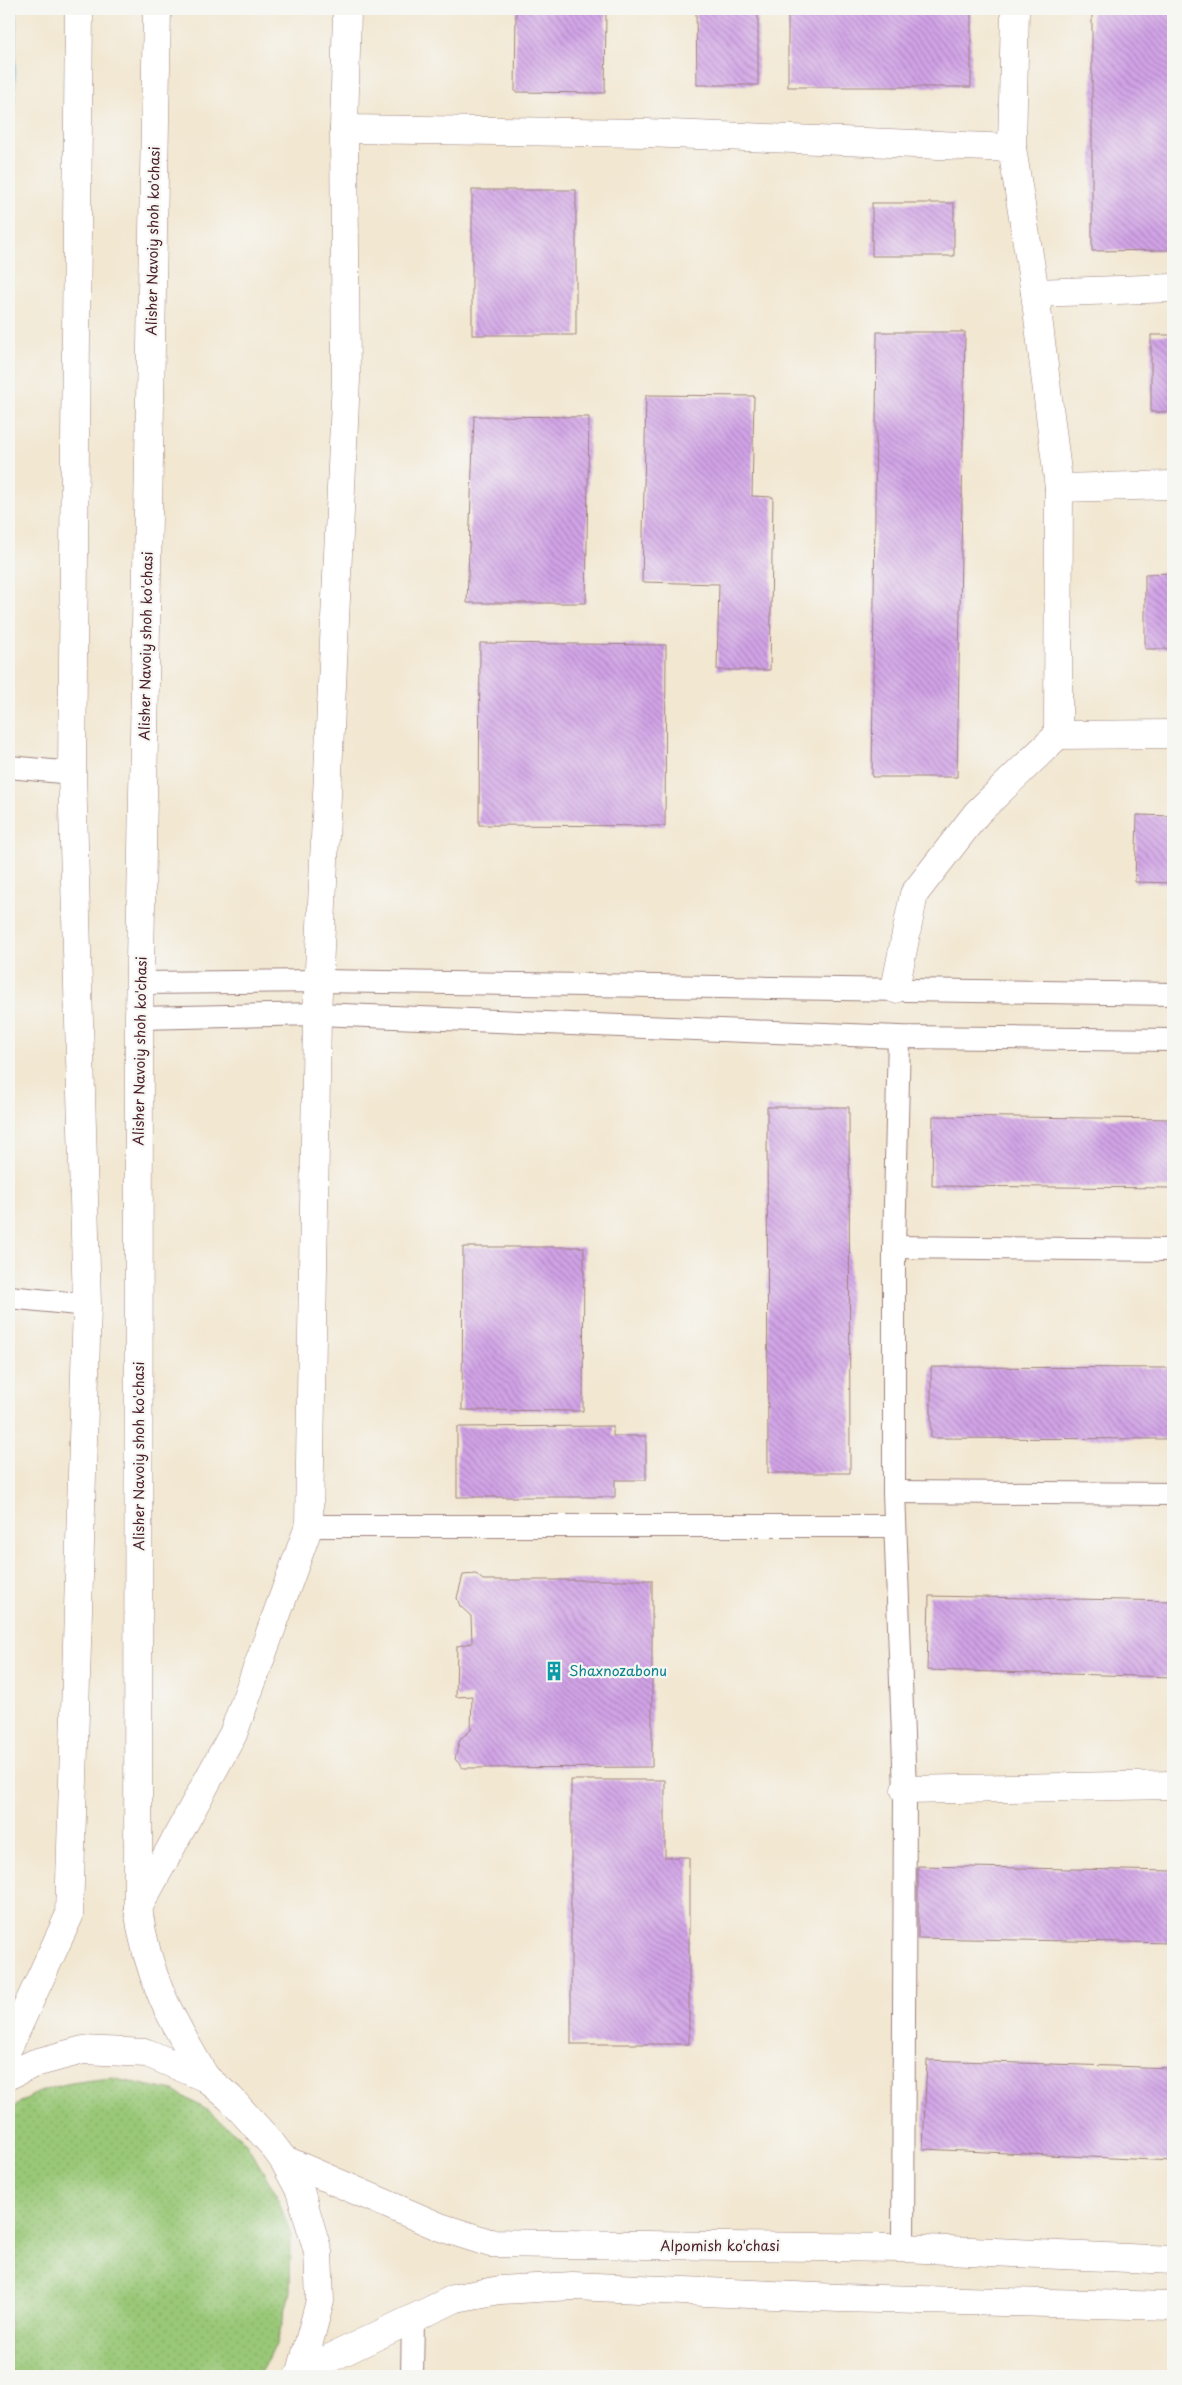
<svg xmlns="http://www.w3.org/2000/svg" width="1182" height="2385" font-family="'Playpen Sans',sans-serif">
  <defs>
    <pattern id="grass-dots" width="8" height="8" patternUnits="userSpaceOnUse" patternTransform="scale(1.25)"><rect width="8" height="8" fill="#99c877"/><path d="M2 2h.1M6 6h.1" fill="none" stroke="#85ab67" stroke-width="1.8" stroke-linecap="round"/></pattern>
    <pattern id="building-back-hatch" width="6" height="6" patternUnits="userSpaceOnUse" patternTransform="scale(1.25)"><rect width="6" height="6" fill="#d1a3e7"/><path d="M-1 5l2 2M0 0l6 6M5-1l2 2" fill="none" stroke="#ac84bb"/></pattern>
  </defs>
  <rect width="100%" height="100%" fill="#f6f6f2"/>
  <filter id="ink" filterUnits="userSpaceOnUse"><feTurbulence type="fractalNoise" baseFrequency=".02" numOctaves="2"/><feDisplacementMap in="SourceGraphic" scale="10" xChannelSelector="R" yChannelSelector="G"/><feConvolveMatrix kernelMatrix="1 2 1 2 8 2 1 2 1" color-interpolation-filters="sRGB"/></filter>
  <filter id="wash" filterUnits="userSpaceOnUse"><feTurbulence type="fractalNoise" baseFrequency=".0096" numOctaves="4" result="noise"/><feDisplacementMap in="SourceGraphic" scale="20" xChannelSelector="R" yChannelSelector="G"/><feGaussianBlur stdDeviation="1.12" result="paint"/><feColorMatrix in="noise" values="0 0 0 0 0 0 0 0 0 0 0 0 0 0 0 0 0 1.4 0 .05"/><feComposite in="paint" operator="in"/></filter>
  <g filter="url(#wash)">
    <rect width="100%" height="100%" fill="#f2e7d1"/>
    <path fill="url(#grass-dots)" stroke="#727451" d="M 111,2078 L 174,2091 L 209,2111 L 246,2143 L 276,2193 L 291,2236 L 290,2292 L 277,2343 L 258,2376 L 9,2376 L 9,2111 C 39,2085 73,2082 111,2078 Z"/>
    <g fill="none" stroke-linecap="round" stroke-linejoin="round">
      <polyline stroke="#5fbfdd" stroke-width="12" points="9,107 11,9"/>
    </g>
    <g id="blocks">
      <g fill="url(#building-back-hatch)">
        <polygon points="516,9 606,9 605,93 515,92"/>
        <polygon points="696,9 758,9 758,85 697,85"/>
        <rect x="788" y="9" width="183" height="78"/>
        <polygon points="1092,9 1173,9 1173,182 1171,250 1092,251"/>
        <rect x="472" y="190" width="104" height="145"/>
        <rect x="872" y="203" width="82" height="53"/>
        <polygon points="877,332 965,332 957,777 872,777"/>
        <rect x="1151" y="335" width="22" height="77"/>
        <polygon points="646,395 754,396 752,496 773,497 770,670 717,670 719,584 642,582"/>
        <polygon points="474,416 589,417 586,603 467,603"/>
        <polygon points="1173,573 1173,649 1145,649 1145,574"/>
        <polygon points="480,643 666,645 665,826 479,825"/>
        <polygon points="1137,815 1173,816 1173,883 1135,882"/>
        <polygon points="767,1107 849,1107 850,1473 768,1473"/>
        <polygon points="933,1116 1173,1119 1173,1188 932,1186"/>
        <polygon points="463,1247 584,1247 583,1411 462,1410"/>
        <polygon points="931,1367 1173,1368 1173,1439 931,1438"/>
        <polygon points="613,1426 613,1436 646,1436 646,1480 615,1480 615,1497 457,1497 457,1427"/>
        <polygon points="476,1574 483,1580 652,1580 652,1767 463,1768 455,1759 460,1739 471,1730 472,1696 456,1697 457,1646 472,1643 471,1616 460,1606 457,1598 463,1575"/>
        <polygon points="929,1596 1173,1601 1173,1677 927,1670"/>
        <polygon points="571,1780 665,1780 665,1857 689,1857 689,2044 571,2044"/>
        <polygon points="918,1866 1173,1871 1173,1943 918,1938"/>
        <polygon points="927,2060 1173,2068 1173,2161 923,2149"/>
      </g>
    </g>
  </g>
  <g filter="url(#ink)">
    <use href="#blocks" fill-opacity="0" stroke="#9e837e" stroke-width="1"/>
    <g fill="none" stroke-linecap="round" stroke-linejoin="round">
      <defs>
        <g id="lane">
          <polyline points="9,767 72,773"/>
          <polyline points="140,983 319,981 1173,994"/>
          <polyline points="139,1018 317,1014 899,1037 1173,1040"/>
          <polyline points="899,1037 894,1247 894,1492 905,1790 903,2248"/>
          <polyline points="894,1247 1173,1250"/>
          <polyline points="9,1297 87,1305"/>
          <polyline points="894,1492 1173,1494"/>
          <polyline points="309,1526 895,1526"/>
          <polyline points="412,2376 413,2319"/>
        </g>
        <g id="street">
          <polyline points="344,129 646,133 1012,148 1035,293 1059,488 1058,735 977,813 914,894 895,989"/>
          <polyline points="1012,148 1015,9"/>
          <polyline points="1035,293 1173,288"/>
          <polyline points="1059,488 1173,485"/>
          <polyline points="1058,735 1173,734"/>
          <polyline points="905,1790 1173,1785"/>
          <polyline points="138,1908 233,1734 309,1526 317,1014 346,379 344,129 347,9"/>
        </g>
        <g id="secondary">
          <path d="M 157,9 L 139,1018 L 138,1908 C 147,1977 171,2019 206,2078"/>
          <polyline points="9,2046 69,1916 87,1305 72,773 79,9"/>
          <polyline points="9,2075 35,2063 83,2050 147,2053 206,2078 230,2098 271,2143 283,2159 300,2191 318,2252 320,2301 301,2372 298,2376"/>
          <polyline points="283,2159 440,2227 490,2243 903,2248 1173,2260"/>
          <polyline points="301,2372 456,2298 500,2290 573,2286 839,2298 1173,2306"/>
        </g>
      </defs>
      <use href="#lane" stroke="#9e837e" stroke-width="24"/>
      <use href="#street" stroke="#9e837e" stroke-width="29"/>
      <use href="#secondary" stroke="#9e837e" stroke-width="29"/>
      <use href="#lane" stroke="#fff" stroke-width="22"/>
      <use href="#street" stroke="#fff" stroke-width="28"/>
      <use href="#secondary" stroke="#fff" stroke-width="28"/>
    </g>
  </g>
  <defs>
    <symbol id="building-bare" viewBox="-9 -9 18 18"><path d="M-4-6H4V6H1V3H-1V6H-4ZM-2.5-4.3h1.7v1.8h-1.7ZM.8-4.3h1.7v1.8H.8ZM-2.5-1h1.7V.8h-1.7ZM.8-1h1.7V.8H.8Z" fill="#0f9aa8" stroke="#f6f6f2" stroke-width="2.5" paint-order="stroke"/></symbol>
  </defs>
  <g fill-rule="evenodd">
    <use href="#building-bare" x="540" y="1657" width="28" height="28"/>
  </g>
  <g text-anchor="middle" stroke-width="4.5" stroke-linejoin="round" paint-order="stroke">
    <g font-size="14" fill="#4a1f2b" stroke="#f6f6f2">
      <text transform="translate(153 241) rotate(-89)" y="5">Alisher Navoiy shoh ko'chasi</text>
      <text transform="translate(146 646) rotate(-89)" y="5">Alisher Navoiy shoh ko'chasi</text>
      <text transform="translate(140 1051) rotate(-89)" y="5">Alisher Navoiy shoh ko'chasi</text>
      <text transform="translate(139 1456) rotate(-90)" y="5">Alisher Navoiy shoh ko'chasi</text>
      <text x="720" y="2251">Alpomish ko'chasi</text>
    </g>
    <g font-size="14" fill="#0d838f" stroke="#f6f6f2" text-anchor="start">
      <text x="569" y="1676">Shaxnozabonu</text>
    </g>
  </g>
  <rect width="1182" height="2385" fill="none" stroke="#f6f6f2" stroke-width="30"/>
</svg>
